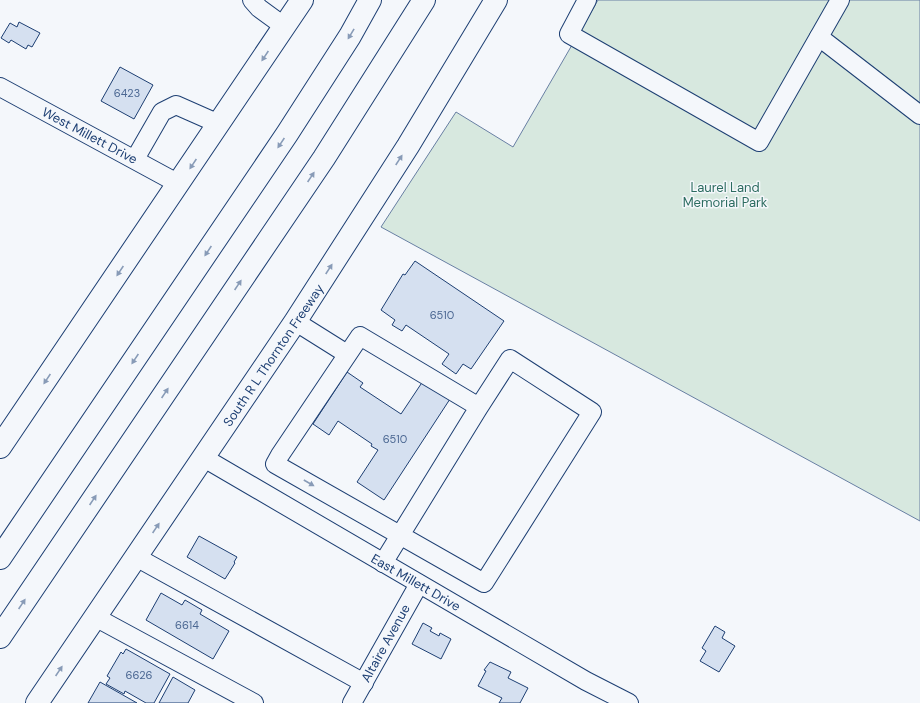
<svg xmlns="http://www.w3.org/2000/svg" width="920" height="703" font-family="'DM Sans',sans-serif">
  <rect width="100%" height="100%" fill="#f4f7fb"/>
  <polygon fill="#d7e8df" stroke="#687fa3" points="598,0 920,0 920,521 381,227 456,112 513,147"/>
  <g fill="#d5e0f0" stroke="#1d3f73">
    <polygon points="19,22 40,33 32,47 28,45 26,49 11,40 9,43 1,38 10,23 17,27"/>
    <polygon points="120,67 153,85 134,119 101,101"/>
    <polygon points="415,261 504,321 471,369 463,364 456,374 442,364 449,354 406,325 402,331 392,325 395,320 381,310 403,274 405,275"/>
    <polygon points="347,372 363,383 360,387 401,414 423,381 450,399 384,500 357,482 378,450 371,446 372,444 338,421 329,435 313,424"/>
    <polygon points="199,536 237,557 234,562 235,563 225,579 187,557"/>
    <polygon points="161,593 182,605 185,600 202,610 200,614 229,631 213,659 146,620"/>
    <polygon points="423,623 432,628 430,631 439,636 440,633 451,639 441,659 412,644"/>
    <polygon points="715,626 725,632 722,638 735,646 719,672 700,661 706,651 702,648"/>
    <polygon points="126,649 170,674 154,703 146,703 125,691 124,694 106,684 110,678 107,676 121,652 123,654"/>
    <polygon points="490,662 511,672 508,678 528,688 520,703 499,703 502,698 478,686 486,671 484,670"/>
    <polygon points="173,677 195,690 188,703 159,703"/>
    <polygon points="100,682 137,703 88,703"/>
  </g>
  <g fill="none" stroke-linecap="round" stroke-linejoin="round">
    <defs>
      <g id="minor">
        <polyline points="252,0 259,8 285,27"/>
        <polyline points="587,0 569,34 759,142 840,0"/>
        <polyline points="819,37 920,115"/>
        <polyline points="0,87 179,184"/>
        <polyline points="135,159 162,112 176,105 219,124"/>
        <polyline points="296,322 347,354"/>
        <polyline points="204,458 586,681 629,703"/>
        <polyline points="136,557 364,683"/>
        <polyline points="383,563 479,407 360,336 280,455 275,464 484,583 592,412 510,359 479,407"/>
        <polyline points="95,617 254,703"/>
        <polyline points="352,703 419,584"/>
      </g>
      <g id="major">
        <polyline points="0,447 302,0"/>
        <polyline points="37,703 295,322 408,146 496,0"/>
      </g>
      <g id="highway">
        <polyline points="0,558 287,134 350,36 370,0"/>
        <polyline points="0,637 324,158 424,0"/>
      </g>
    </defs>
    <use href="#minor" stroke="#1d3f73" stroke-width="20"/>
    <use href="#major" stroke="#1d3f73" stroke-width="24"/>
    <use href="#highway" stroke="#1d3f73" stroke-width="24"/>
    <use href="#minor" stroke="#f4f7fb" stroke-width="18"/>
    <use href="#major" stroke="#f4f7fb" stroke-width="22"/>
    <use href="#highway" stroke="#f4f7fb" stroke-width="22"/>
  </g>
  <defs><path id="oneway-solid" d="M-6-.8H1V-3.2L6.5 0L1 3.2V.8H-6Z"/></defs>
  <g fill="#889bb7">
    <use href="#oneway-solid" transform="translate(351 34) rotate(121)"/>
    <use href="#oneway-solid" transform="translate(265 56) rotate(124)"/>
    <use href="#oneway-solid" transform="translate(281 143) rotate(124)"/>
    <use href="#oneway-solid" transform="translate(399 160) rotate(-57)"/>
    <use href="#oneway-solid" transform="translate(193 164) rotate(124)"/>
    <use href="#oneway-solid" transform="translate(311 177) rotate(-56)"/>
    <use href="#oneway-solid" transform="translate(208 251) rotate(124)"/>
    <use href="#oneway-solid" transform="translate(329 269) rotate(-57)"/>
    <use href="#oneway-solid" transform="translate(120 271) rotate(124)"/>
    <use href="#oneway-solid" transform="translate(238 285) rotate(-56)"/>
    <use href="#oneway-solid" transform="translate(135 359) rotate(124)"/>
    <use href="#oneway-solid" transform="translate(47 379) rotate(124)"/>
    <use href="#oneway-solid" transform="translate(165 393) rotate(-56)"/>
    <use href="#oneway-solid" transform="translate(309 483) rotate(30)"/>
    <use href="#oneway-solid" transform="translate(93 500) rotate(-56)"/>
    <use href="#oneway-solid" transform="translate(156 528) rotate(-56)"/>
    <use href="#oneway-solid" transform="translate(22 604) rotate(-56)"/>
    <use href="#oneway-solid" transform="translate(59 671) rotate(-56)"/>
  </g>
  <g text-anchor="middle" stroke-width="3" stroke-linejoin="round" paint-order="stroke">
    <g font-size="11" fill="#4b6792">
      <text x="127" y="97">6423</text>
      <text x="442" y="319">6510</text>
      <text x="395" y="443">6510</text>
      <text x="187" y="629">6614</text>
      <text x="139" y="679">6626</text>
    </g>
    <g font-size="13" fill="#1d3f73" stroke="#f4f7fb">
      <text transform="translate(90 135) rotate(28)" y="5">West Millett Drive</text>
      <text transform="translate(273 355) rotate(-56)" y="5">South R L Thornton Freeway</text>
      <text transform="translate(416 582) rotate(30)" y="5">East Millett Drive</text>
      <text transform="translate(385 643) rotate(-61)" y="5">Altaire Avenue</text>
    </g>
    <g font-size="13" fill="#2c6c60" stroke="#f4f7fb">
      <text x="725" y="192">Laurel Land<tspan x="725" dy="15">Memorial Park</tspan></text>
    </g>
  </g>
</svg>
